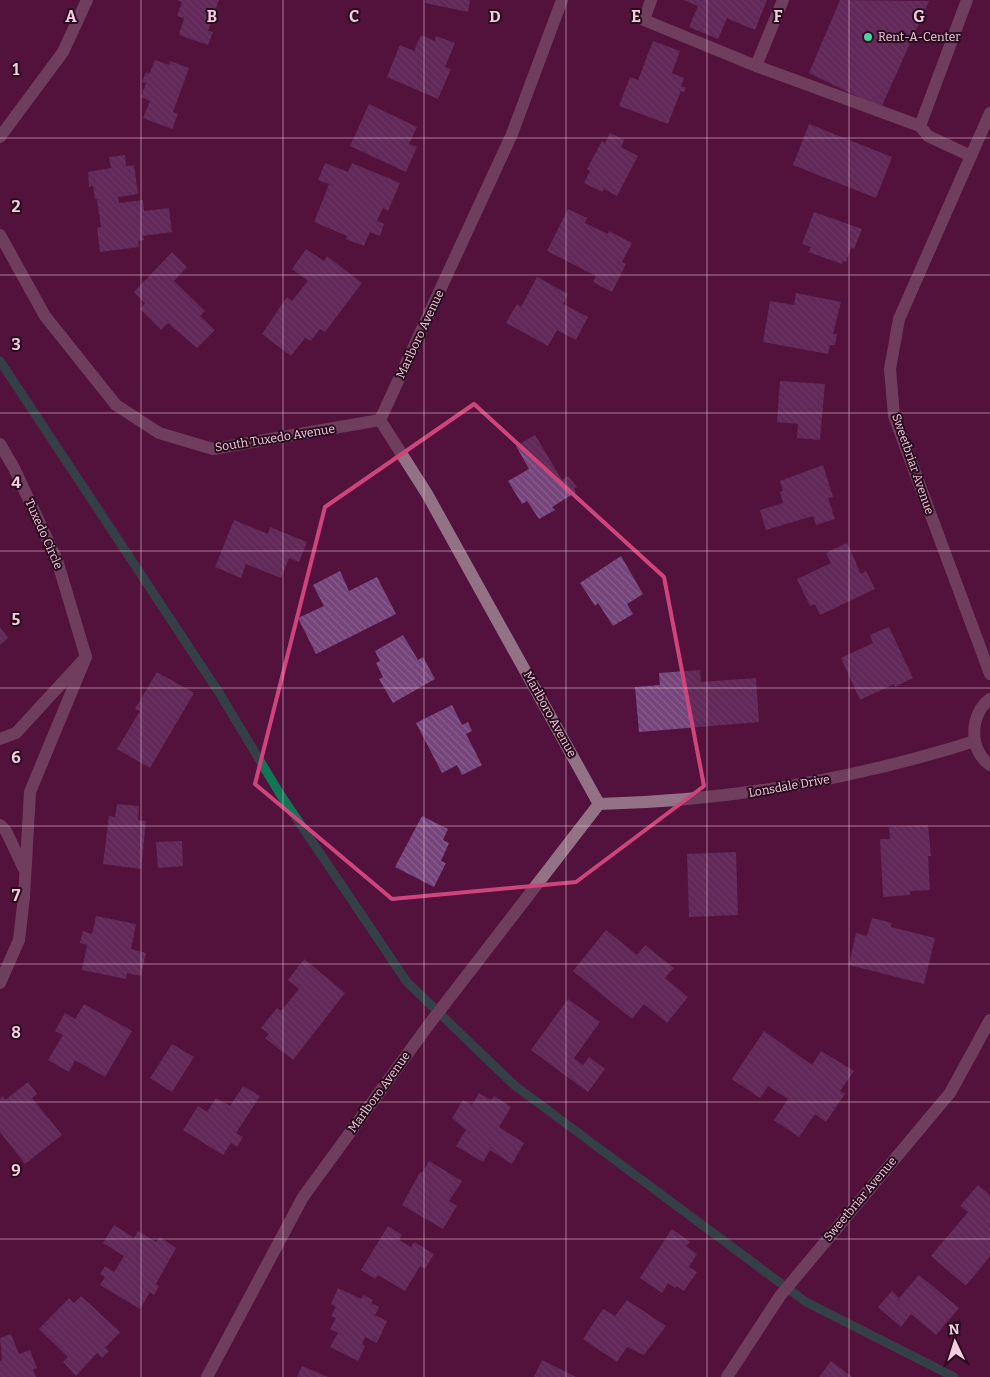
<svg xmlns="http://www.w3.org/2000/svg" width="990" height="1377" font-family="Bitter,serif">
  <defs>
    <pattern id="building-back-hatch" width="6" height="6" patternUnits="userSpaceOnUse" patternTransform="scale(1.25)"><rect width="6" height="6" fill="#75447a"/><path d="M-1 5l2 2M0 0l6 6M5-1l2 2" fill="none" stroke="#895e8d"/></pattern>
  </defs>
  <rect width="100%" height="100%" fill="#52123d"/>
  <g fill="none" stroke-linecap="round" stroke-linejoin="round">
    <polyline stroke="#127654" stroke-width="9" points="0,361 218,691 280,794 407,982 514,1085 806,1302 954,1377"/>
  </g>
  <g fill="url(#building-back-hatch)">
    <polygon points="177,0 219,0 208,31 213,32 208,45 179,35 184,18 177,16 182,2"/>
    <polygon points="426,0 470,0 468,12 425,3"/>
    <polygon points="683,0 767,0 755,30 727,18 718,39 689,27 698,6"/>
    <polygon points="840,0 929,1 881,108 809,73"/>
    <polygon points="421,35 435,41 436,36 455,43 445,67 451,69 438,99 387,77 400,45 414,51"/>
    <polygon points="653,41 680,51 672,73 684,78 681,86 686,88 684,92 681,91 668,124 619,106 630,77 638,80"/>
    <polygon points="155,60 169,65 170,61 189,68 173,112 178,114 172,129 143,118 150,101 141,97 146,83 142,82 146,72 149,74"/>
    <polygon points="369,104 417,127 409,144 417,147 406,172 350,146"/>
    <polygon points="809,124 892,157 876,198 793,165"/>
    <polygon points="610,133 624,140 621,147 638,156 617,196 604,189 602,192 584,183 590,171 587,169 602,141 605,143"/>
    <polygon points="125,155 126,166 134,165 138,194 118,197 119,203 143,200 144,211 169,208 172,232 143,236 144,240 138,241 139,247 100,252 97,228 101,227 97,199 95,199 93,186 89,187 88,172 111,168 109,157"/>
    <polygon points="325,163 348,172 352,163 400,183 388,211 383,208 377,221 384,224 380,236 370,232 364,246 346,239 347,236 314,222 329,184 318,180"/>
    <polygon points="568,209 587,218 585,223 608,234 609,231 632,243 622,262 626,264 612,292 593,282 596,276 547,251"/>
    <polygon points="814,212 862,229 854,249 851,248 846,262 843,261 842,264 808,252 811,247 802,244"/>
    <polygon points="306,249 324,261 327,256 362,283 325,332 320,329 311,341 305,338 291,356 262,334 287,297 292,301 308,281 292,269"/>
    <polygon points="172,252 187,267 174,281 205,311 200,316 215,330 197,348 168,323 161,330 140,309 145,303 134,292"/>
    <polygon points="537,277 568,294 563,304 588,317 576,340 557,330 548,346 506,323 517,304 521,307"/>
    <polygon points="796,293 841,302 833,334 837,334 835,345 830,345 828,354 763,342 770,301 794,305"/>
    <polygon points="780,381 825,384 820,440 797,438 798,424 777,422"/>
    <polygon points="535,435 562,480 568,476 577,487 574,489 576,492 552,507 555,510 539,519 527,501 522,504 508,481 529,469 516,446"/>
    <polygon points="823,465 833,497 828,498 835,519 816,525 813,516 766,530 760,510 783,503 780,492 783,491 780,481"/>
    <polygon points="234,520 268,534 270,527 307,542 299,562 289,558 281,578 246,564 241,578 215,567"/>
    <polygon points="847,543 861,574 866,571 875,589 820,615 815,604 810,606 797,579 831,563 826,553"/>
    <polygon points="621,556 643,594 627,604 633,614 613,626 598,603 595,606 580,583"/>
    <polygon points="340,571 349,591 377,577 396,614 316,654 298,618 324,606 313,585"/>
    <polygon points="0,627 8,638 0,645"/>
    <polygon points="889,627 913,678 895,687 894,684 860,700 841,658 873,643 870,635"/>
    <polygon points="403,635 418,660 423,657 435,679 393,703 379,679 383,677 376,663 380,661 375,651"/>
    <polygon points="700,670 701,682 756,678 759,722 639,732 635,687 660,685 659,673"/>
    <polygon points="157,672 194,693 150,768 117,749 140,711 135,709"/>
    <polygon points="452,705 462,725 468,722 472,731 466,734 482,765 462,775 457,765 442,773 416,723"/>
    <polygon points="117,804 139,806 138,820 146,821 141,869 103,864 109,816 115,817"/>
    <polygon points="422,816 448,829 443,840 449,843 441,861 446,863 434,887 395,867"/>
    <polygon points="928,825 931,856 928,856 930,890 910,891 910,895 883,897 880,839 890,839 889,827"/>
    <polygon points="182,841 183,866 158,868 156,842"/>
    <polygon points="736,852 738,915 689,917 687,854"/>
    <polygon points="96,916 136,924 131,949 146,953 141,976 127,973 126,979 82,970 87,945 80,943 83,931 92,934"/>
    <polygon points="872,918 892,923 891,927 935,938 924,984 849,965 856,933 867,936"/>
    <polygon points="606,930 637,955 645,945 674,968 665,978 688,997 667,1023 644,1004 632,1019 573,971"/>
    <polygon points="304,959 345,993 293,1060 265,1038 269,1034 261,1028 277,1008 281,1011 299,989 288,980"/>
    <polygon points="568,999 600,1022 574,1058 583,1065 589,1057 605,1069 588,1092 531,1050"/>
    <polygon points="84,1004 132,1031 105,1077 75,1060 69,1072 48,1060 63,1035 55,1031 65,1013 75,1019"/>
    <polygon points="764,1031 812,1065 821,1051 854,1071 840,1091 845,1094 826,1122 815,1114 799,1137 774,1120 788,1099 768,1086 760,1098 732,1079"/>
    <polygon points="172,1044 194,1057 172,1092 150,1078"/>
    <polygon points="28,1082 37,1094 32,1098 62,1135 25,1164 0,1132 0,1098 3,1096 5,1100"/>
    <polygon points="243,1086 260,1096 236,1133 243,1137 237,1147 231,1143 223,1155 183,1130 198,1106 207,1112 216,1098 230,1106"/>
    <polygon points="479,1093 491,1100 494,1096 511,1107 499,1127 524,1143 512,1164 490,1150 483,1162 456,1146 466,1130 452,1118 463,1100 472,1105"/>
    <polygon points="429,1161 462,1181 449,1201 457,1206 443,1229 402,1205 420,1172 422,1173"/>
    <polygon points="978,1185 990,1195 990,1256 966,1286 931,1256 968,1212 960,1206"/>
    <polygon points="114,1225 134,1238 138,1231 156,1242 160,1237 176,1248 156,1284 159,1286 154,1295 150,1292 140,1309 100,1285 105,1277 100,1274 105,1266 114,1272 124,1256 103,1243"/>
    <polygon points="388,1226 402,1235 399,1240 411,1247 414,1242 434,1254 425,1269 420,1266 405,1291 378,1275 375,1279 361,1270"/>
    <polygon points="672,1229 690,1242 686,1246 697,1254 689,1267 697,1272 684,1291 677,1286 675,1288 668,1283 662,1293 640,1278"/>
    <polygon points="919,1275 959,1308 936,1335 911,1314 901,1327 878,1307 892,1291 899,1298"/>
    <polygon points="338,1288 361,1299 363,1295 373,1300 371,1303 379,1307 375,1315 387,1321 377,1343 365,1337 362,1345 365,1346 358,1361 330,1347 338,1333 330,1329 336,1318 331,1316 336,1307 331,1304"/>
    <polygon points="81,1296 120,1332 105,1348 109,1351 102,1358 97,1353 76,1376 63,1362 68,1357 39,1329 69,1298 74,1303"/>
    <polygon points="627,1300 666,1326 644,1355 627,1347 617,1362 583,1339 603,1309 615,1316"/>
    <polygon points="11,1334 19,1354 30,1350 37,1368 33,1369 36,1377 0,1377 0,1361 2,1360 0,1338"/>
    <polygon points="542,1360 576,1377 534,1377"/>
    <polygon points="831,1361 852,1377 819,1377"/>
    <polygon points="302,1366 328,1377 297,1377"/>
  </g>
  <g fill="none" stroke-linecap="round" stroke-linejoin="round">
    <g stroke="#937285" stroke-width="12">
      <polyline points="562,0 512,134 380,420 427,494 599,804"/>
      <polyline points="651,0 644,20 756,66 783,0"/>
      <polyline points="967,0 920,126 928,136 971,156"/>
      <polyline points="756,66 920,126"/>
      <polyline points="990,113 899,319 890,369 894,416 990,674"/>
      <polyline points="0,137 63,52 87,0"/>
      <polyline points="0,235 45,316 116,405 159,433 213,449 380,420"/>
      <polyline points="0,444 14,468 57,560 86,657"/>
      <path d="M 990,699 C 969,714 969,751 990,765"/>
      <polyline points="0,739 16,733 86,657 30,792 24,897 19,940 0,983"/>
      <path d="M 599,804 C 728,801 852,780 975,741"/>
      <polyline points="0,825 6,831 24,869"/>
      <polyline points="207,1377 303,1197 430,1023 599,804"/>
      <polyline points="727,1377 780,1296 950,1093 990,1020"/>
    </g>
  </g>
  <path d="M0 0H990V1377H0ZM 474,404 L 664,577 L 704,786 L 576,882 L 392,899 L 255,784 L 325,507 Z" fill="#52123d" fill-opacity=".55" fill-rule="evenodd"/>
  <path fill="none" stroke="#ce457d" stroke-width="4" stroke-linejoin="round" d="M 474,404 L 664,577 L 704,786 L 576,882 L 392,899 L 255,784 L 325,507 Z"/>
  <path fill="none" stroke="#f4cce2" stroke-width="1" stroke-opacity="0.55" d="M 141,0 L 141,1377M 283,0 L 283,1377M 424,0 L 424,1377M 566,0 L 566,1377M 707,0 L 707,1377M 849,0 L 849,1377M 0,138 L 990,138M 0,275 L 990,275M 0,413 L 990,413M 0,551 L 990,551M 0,688 L 990,688M 0,826 L 990,826M 0,964 L 990,964M 0,1102 L 990,1102M 0,1239 L 990,1239"/>
  <circle fill="#47d49e" stroke="#280c1e" stroke-width="2" cx="868" cy="37" r="5"/>
  <g text-anchor="middle" stroke-width="4" stroke-linejoin="round" paint-order="stroke">
    <g font-size="12" fill="#f4cce2" stroke="#280c1e" text-anchor="start">
      <text x="878" y="41">Rent-A-Center</text>
    </g>
    <g font-size="12" fill="#f4cce2" stroke="#280c1e">
      <text transform="translate(420 334) rotate(-65)" y="4">Marlboro Avenue</text>
      <text transform="translate(275 438) rotate(-9)" y="4">South Tuxedo Avenue</text>
      <text transform="translate(913 464) rotate(71)" y="4">Sweetbriar Avenue</text>
      <text transform="translate(44 534) rotate(66)" y="4">Tuxedo Circle</text>
      <text transform="translate(550 714) rotate(61)" y="4">Marlboro Avenue</text>
      <text transform="translate(789 786) rotate(-10)" y="4">Lonsdale Drive</text>
      <text transform="translate(379 1092) rotate(-54)" y="4">Marlboro Avenue</text>
      <text transform="translate(860 1199) rotate(-50)" y="4">Sweetbriar Avenue</text>
    </g>
  </g>
  <g font-size="16" text-anchor="middle" font-weight="bold" fill="#f4cce2" stroke="#280c1e" stroke-width="4" stroke-linejoin="round" paint-order="stroke">
    <text x="71" y="22">A</text>
    <text x="212" y="22">B</text>
    <text x="354" y="22">C</text>
    <text x="495" y="22">D</text>
    <text x="636" y="22">E</text>
    <text x="778" y="22">F</text>
    <text x="919" y="22">G</text>
    <text x="16" y="75">1</text>
    <text x="16" y="212">2</text>
    <text x="16" y="350">3</text>
    <text x="16" y="488">4</text>
    <text x="16" y="625">5</text>
    <text x="16" y="763">6</text>
    <text x="16" y="901">7</text>
    <text x="16" y="1038">8</text>
    <text x="16" y="1176">9</text>
  </g>
  <g transform="translate(955 1342) rotate(356)" stroke="#280c1e" stroke-width="4" paint-order="stroke">
  <path d="M0-4L9 19L0 12L-9 19Z" fill="#f4cce2"/>
  <text y="-8" font-size="14" font-weight="bold" text-anchor="middle" fill="#f4cce2">N</text>
  </g>
</svg>
